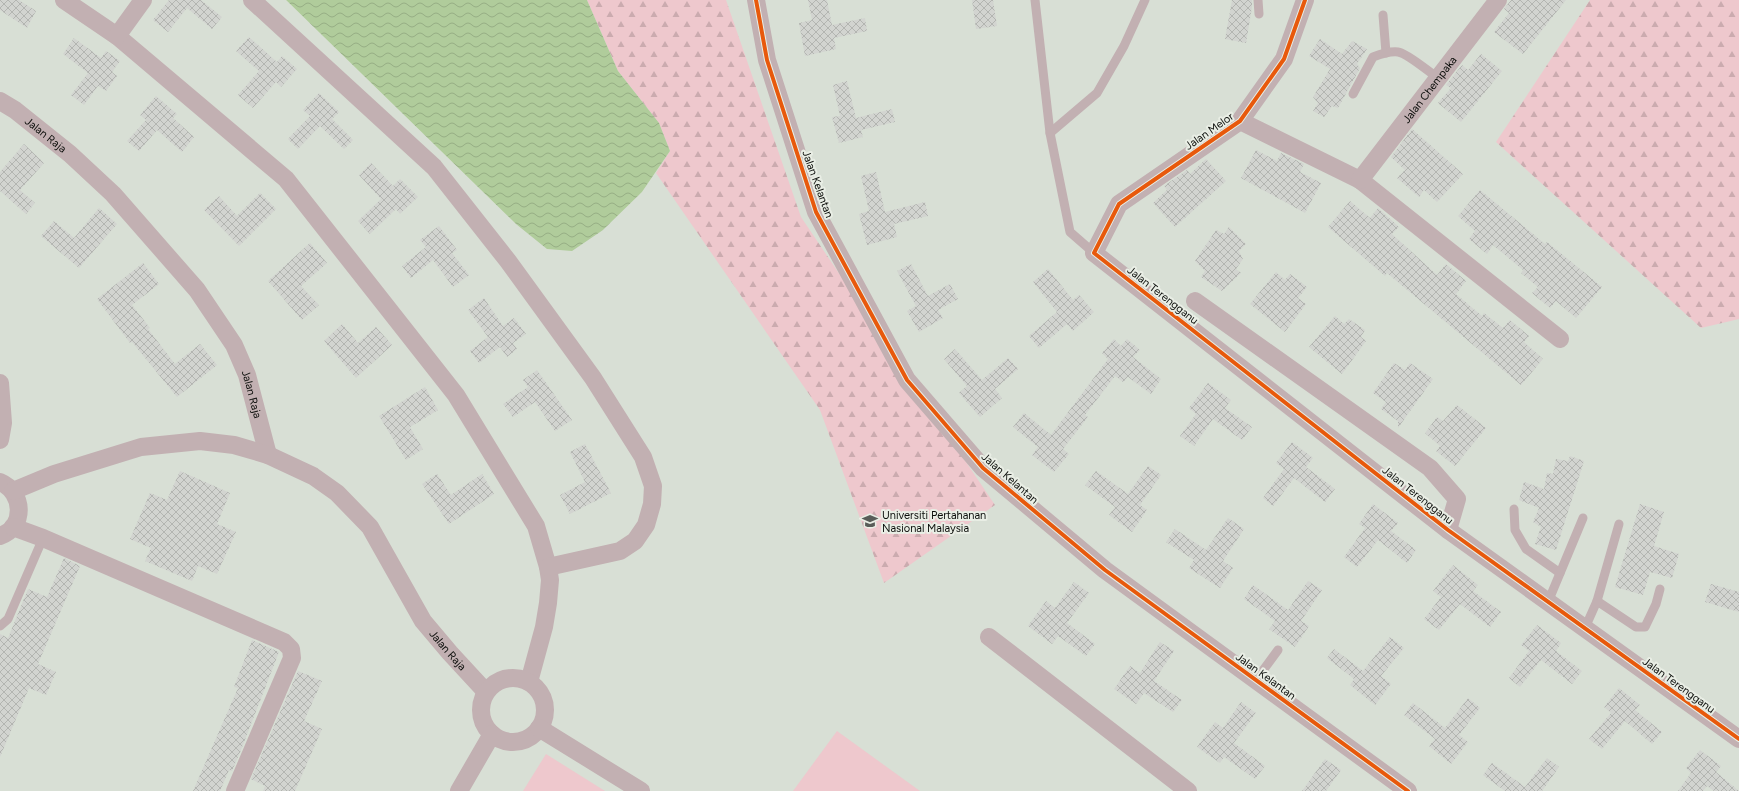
<svg xmlns="http://www.w3.org/2000/svg" width="1739" height="791" font-family="Figtree,sans-serif">
  <defs>
    <pattern id="forest-firs" width="22" height="20" patternUnits="userSpaceOnUse"><rect width="22" height="20" fill="#eec8cd"/><path d="M5 1l3.5 6h-7zM16 11l3.5 6h-7z" fill="#cbabaf"/></pattern>
    <pattern id="water-waves" width="16" height="10" patternUnits="userSpaceOnUse"><rect width="16" height="10" fill="#b0cc9b"/><path d="M0 5q4-4 8 0t8 0" fill="none" stroke="#96ae84"/></pattern>
    <pattern id="building-cross-hatch" width="8" height="8" patternUnits="userSpaceOnUse"><rect width="8" height="8" fill="#d2d4d0"/><path d="M0 0l8 8M0 8l8-8" fill="none" stroke="#b3b5b1"/></pattern>
  </defs>
  <rect width="100%" height="100%" fill="#e9ece7"/>
  <polygon fill="#d8dfd5" points="0,0 286,0 516,224 603,230 642,192 670,151 618,71 587,0 1705,0 1739,74 1739,791 0,791"/>
  <g fill="url(#forest-firs)">
    <polygon points="587,0 726,0 801,217 995,505 884,583 820,410 656,173 670,151 659,123 618,71"/>
    <polygon points="1590,0 1739,0 1739,319 1701,328 1496,142"/>
  </g>
  <g fill="#eec8cd">
    <polygon points="837,731 920,791 793,791"/>
    <polygon points="546,754 605,791 523,791"/>
  </g>
  <polygon fill="url(#water-waves)" points="286,0 587,0 618,71 659,123 670,151 642,192 603,230 572,251 547,249 516,224"/>
  <g fill="url(#building-cross-hatch)">
    <polygon points="0,0 19,0 36,11 27,28 0,10"/>
    <polygon points="169,0 201,0 222,17 212,29 187,8 168,32 153,20"/>
    <polygon points="808,0 827,0 832,25 865,18 867,31 834,38 836,49 805,56 799,23 812,20"/>
    <polygon points="972,0 993,0 997,26 976,29"/>
    <polygon points="1232,0 1252,0 1252,7 1246,43 1225,39"/>
    <polygon points="1511,0 1566,0 1523,54 1494,32 1509,13 1504,9"/>
    <polygon points="249,37 277,62 282,56 297,69 281,87 276,82 253,108 238,95 259,71 236,51"/>
    <polygon points="74,38 101,58 106,51 120,61 112,72 117,76 106,91 98,86 84,105 71,95 88,73 63,54"/>
    <polygon points="1320,39 1342,54 1352,41 1367,49 1357,64 1360,68 1338,108 1332,106 1324,117 1313,111 1318,103 1313,97 1330,69 1309,56"/>
    <polygon points="1481,54 1502,71 1461,122 1438,103 1451,88 1446,85 1462,65 1468,70"/>
    <polygon points="847,81 856,118 892,109 895,122 861,130 863,137 839,143 832,117 840,116 833,85"/>
    <polygon points="319,93 339,112 332,119 353,140 344,149 320,126 298,149 288,139 310,116 303,110"/>
    <polygon points="156,96 177,114 173,118 194,137 182,152 157,130 139,151 127,141 146,120 140,115"/>
    <polygon points="1412,129 1463,174 1437,202 1424,190 1419,197 1397,178 1405,170 1391,157"/>
    <polygon points="24,144 44,163 20,190 35,203 26,214 0,191 0,172"/>
    <polygon points="1256,150 1277,161 1281,153 1304,164 1300,172 1321,183 1305,213 1241,178"/>
    <polygon points="1206,159 1226,181 1175,227 1153,203 1167,190 1164,186 1187,170 1190,174"/>
    <polygon points="371,163 393,186 400,179 418,197 400,214 396,209 370,234 358,221 381,199 359,175"/>
    <polygon points="876,172 885,212 925,202 928,216 894,224 897,237 867,245 859,214 869,211 861,176"/>
    <polygon points="1480,190 1545,244 1547,242 1602,287 1576,318 1556,301 1550,308 1532,293 1538,287 1521,273 1523,270 1493,245 1487,254 1469,239 1475,231 1458,216"/>
    <polygon points="260,193 276,209 239,246 204,210 219,196 237,216"/>
    <polygon points="1350,201 1370,218 1378,208 1399,227 1392,234 1437,275 1446,264 1466,281 1456,294 1482,316 1484,313 1503,328 1510,320 1529,336 1524,342 1543,359 1521,385 1387,273 1385,276 1328,227"/>
    <polygon points="99,208 117,224 79,268 41,236 54,221 74,238"/>
    <polygon points="439,226 457,250 452,253 469,275 453,287 433,260 411,278 402,266 426,247 420,240"/>
    <polygon points="1229,227 1246,244 1239,251 1243,259 1236,269 1241,273 1222,291 1201,277 1205,271 1195,261 1216,230 1224,234"/>
    <polygon points="310,243 327,263 301,286 319,305 302,320 268,281"/>
    <polygon points="143,263 159,284 132,305 150,328 148,329 175,364 200,344 217,365 177,397 132,342 130,343 97,299"/>
    <polygon points="911,264 928,296 950,284 958,299 938,310 943,318 919,332 907,311 916,306 897,271"/>
    <polygon points="1048,269 1073,300 1079,295 1094,312 1073,331 1067,324 1039,348 1029,336 1057,312 1033,282"/>
    <polygon points="1276,272 1285,280 1290,274 1307,287 1298,298 1306,304 1285,332 1250,304"/>
    <polygon points="484,298 503,326 514,318 526,334 513,343 517,349 507,357 500,347 479,363 470,351 488,337 468,310"/>
    <polygon points="1335,316 1344,324 1349,319 1365,330 1361,337 1366,341 1342,374 1309,347"/>
    <polygon points="342,324 358,343 376,327 392,345 356,378 324,341"/>
    <polygon points="1114,339 1121,346 1127,339 1140,350 1133,357 1161,379 1151,394 1128,377 1123,382 1115,376 1085,415 1088,417 1063,449 1069,454 1054,472 1032,455 1038,447 1013,427 1024,413 1051,435 1108,359 1102,353"/>
    <polygon points="955,349 982,380 1008,358 1018,369 995,389 1002,398 980,417 959,393 967,386 944,359"/>
    <polygon points="1394,363 1405,370 1410,363 1433,379 1398,428 1398,421 1381,409 1386,402 1373,393"/>
    <polygon points="537,370 572,420 555,431 535,402 513,417 503,404 528,387 523,380"/>
    <polygon points="1208,383 1231,400 1225,408 1252,427 1242,440 1213,419 1194,446 1180,436 1196,414 1189,408"/>
    <polygon points="425,387 438,410 410,427 423,449 406,460 379,416"/>
    <polygon points="1457,405 1486,428 1455,466 1436,451 1440,446 1425,433 1437,417 1443,421"/>
    <polygon points="1292,442 1313,458 1306,467 1335,489 1325,502 1294,478 1273,506 1263,498 1284,469 1276,463"/>
    <polygon points="585,444 611,493 570,514 560,495 585,482 570,452"/>
    <polygon points="1570,456 1584,461 1556,550 1535,544 1541,527 1533,522 1539,508 1519,500 1524,482 1544,489 1547,473 1553,474 1556,459 1568,461"/>
    <polygon points="1148,466 1161,475 1140,505 1147,510 1132,532 1109,515 1115,507 1085,485 1096,471 1128,494"/>
    <polygon points="180,471 230,493 217,524 236,532 217,574 198,566 192,581 145,561 151,548 130,539 150,493 167,500"/>
    <polygon points="437,474 451,495 482,474 494,494 449,524 422,484"/>
    <polygon points="1373,504 1398,523 1391,531 1416,550 1407,563 1378,540 1357,567 1344,557 1365,528 1359,524"/>
    <polygon points="1640,504 1664,512 1654,546 1679,554 1672,578 1650,572 1643,595 1615,587"/>
    <polygon points="1228,518 1244,529 1223,561 1233,568 1220,588 1189,568 1194,560 1166,542 1175,529 1206,550"/>
    <polygon points="64,558 80,566 38,664 56,672 46,695 29,688 0,757 0,634 8,638 28,589 47,597"/>
    <polygon points="1453,565 1478,585 1473,591 1501,612 1490,627 1460,604 1439,630 1424,619 1441,597 1433,591"/>
    <polygon points="1308,581 1322,590 1301,621 1309,626 1295,647 1269,629 1275,621 1244,599 1253,585 1288,610"/>
    <polygon points="1074,582 1089,593 1067,623 1095,644 1086,656 1058,636 1052,644 1028,626 1046,601 1055,608"/>
    <polygon points="1711,584 1739,592 1739,612 1705,602"/>
    <polygon points="1537,625 1561,643 1556,651 1582,671 1572,684 1541,660 1520,687 1509,678 1529,651 1521,645"/>
    <polygon points="1390,637 1404,648 1381,676 1391,684 1375,705 1350,685 1354,679 1327,658 1334,649 1363,671"/>
    <polygon points="252,640 279,652 241,750 232,771 229,770 220,791 193,791 238,688 234,687"/>
    <polygon points="1160,642 1174,651 1154,681 1182,700 1173,712 1144,693 1136,704 1114,689 1130,666 1140,673"/>
    <polygon points="298,671 322,681 304,721 322,729 295,791 263,791 265,786 251,779"/>
    <polygon points="1619,688 1640,705 1635,710 1662,732 1652,744 1625,721 1602,749 1589,739 1611,713 1604,707"/>
    <polygon points="1468,698 1480,708 1459,735 1468,742 1451,764 1429,746 1435,739 1404,715 1413,703 1445,728"/>
    <polygon points="1241,702 1256,713 1234,743 1265,766 1255,779 1224,757 1220,763 1197,747 1215,722 1223,728"/>
    <polygon points="1700,750 1721,766 1716,772 1739,791 1714,791 1707,786 1703,791 1678,791 1691,773 1686,768"/>
    <polygon points="1547,758 1559,767 1542,791 1505,791 1483,775 1492,763 1525,787"/>
    <polygon points="1325,759 1341,770 1326,791 1302,791"/>
  </g>
  <g fill="none" stroke-linecap="round" stroke-linejoin="round">
    <g stroke="#c2b0b2" stroke-width="9">
      <polyline points="1035,0 1050,133 1070,232 1094,253"/>
      <polyline points="1258,0 1259,14"/>
      <polyline points="1383,15 1386,53"/>
      <path d="M 1353,94 L 1373,57 C 1381,54 1390,51 1398,52 C 1407,53 1429,72 1438,78"/>
      <polyline points="1050,133 1097,93 1124,46 1145,0"/>
      <polyline points="1514,509 1515,530 1526,549 1560,573"/>
      <polyline points="1597,601 1636,627 1645,627 1656,604 1660,589"/>
      <polyline points="1548,602 1583,518"/>
      <polyline points="0,626 8,619 43,538"/>
      <polyline points="1585,628 1597,601 1619,524"/>
      <polyline points="1256,680 1278,650"/>
    </g>
    <g stroke="#c2b0b2" stroke-width="18">
      <polyline points="64,0 117,36 286,179 456,395 536,526 548,567 550,580 548,603 544,627 529,682"/>
      <polyline points="252,0 434,167 508,261 593,378 643,457 653,486 652,504 646,525 635,541 620,551 548,567"/>
      <polyline points="756,0 767,60 816,212 907,380 983,468 1105,570 1408,791"/>
      <polyline points="1305,0 1284,59 1240,121 1119,204 1094,253 1448,530 1739,739"/>
      <polyline points="117,36 143,0"/>
      <path id="s1" d="M 0,101 L 15,110 L 70,154 L 113,194 L 197,290 L 234,345 L 247,375 L 268,455"/>
      <polyline points="1240,121 1360,180 1560,339"/>
      <path id="s2" d="M 1360,180 L 1498,0"/>
      <polyline points="1195,301 1430,468 1457,499 1448,530"/>
      <polyline points="0,383 3,423 0,440"/>
      <path d="M 0,482 C 24,492 26,527 0,536"/>
      <path id="s3" d="M 13,491 L 54,474 L 141,447 L 200,441 L 234,445 L 268,455 L 313,476 L 337,493 L 370,527 L 423,621 L 450,653 L 486,692"/>
      <polyline points="13,527 43,538 284,642 291,649 292,658 235,791"/>
      <polyline points="989,637 1188,791"/>
      <circle cx="513" cy="710" r="32"/>
      <polyline points="539,728 641,791"/>
      <polyline points="459,791 492,734"/>
    </g>
    <defs>
      <g id="cycleway">
        <polyline points="756,0 767,60 816,212 907,380 983,468 1105,570 1408,791"/>
        <polyline points="1305,0 1284,59 1240,121 1119,204 1094,253 1448,530 1739,739"/>
      </g>
    </defs>
    <use href="#cycleway" stroke="#e9eee5" stroke-width="6"/>
    <use href="#cycleway" stroke="#e8590c" stroke-width="4"/>
  </g>
  <defs>
    <symbol id="university-bare" viewBox="-9 -9 18 18"><path d="M0-5L7-2L0 1L-7-2ZM-4 1L0 2.5L4 1V4Q0 6-4 4Z" fill="#595c58" stroke="#e9eee5" stroke-width="2.5" paint-order="stroke"/></symbol>
  </defs>
  <g fill-rule="evenodd">
    <use href="#university-bare" x="859" y="510" width="22" height="22"/>
  </g>
  <g text-anchor="middle" stroke-width="4" stroke-linejoin="round" paint-order="stroke">
    <g font-size="11" fill="#0c0e0b" stroke="#e9eee5">
      <text dy="4" stroke="none"><textPath href="#s2" startOffset="114">Jalan Chempaka</textPath></text>
      <text transform="translate(1209 131) rotate(-35)" y="4">Jalan Melor</text>
      <text dy="4" stroke="none"><textPath href="#s1" startOffset="57">Jalan Raja</textPath></text>
      <text transform="translate(818 184) rotate(70)" y="4">Jalan Kelantan</text>
      <text transform="translate(1163 295) rotate(38)" y="4">Jalan Terengganu</text>
      <text dy="4" stroke="none"><textPath href="#s1" startOffset="393">Jalan Raja</textPath></text>
      <text transform="translate(1010 478) rotate(41)" y="4">Jalan Kelantan</text>
      <text transform="translate(1418 495) rotate(38)" y="4">Jalan Terengganu</text>
      <text dy="4" stroke="none"><textPath href="#s3" startOffset="537">Jalan Raja</textPath></text>
      <text transform="translate(1266 676) rotate(36)" y="4">Jalan Kelantan</text>
      <text transform="translate(1679 685) rotate(36)" y="4">Jalan Terengganu</text>
    </g>
    <g font-size="11" fill="#0c0e0b" stroke="#e9eee5" text-anchor="start">
      <text x="882" y="519">Universiti Pertahanan<tspan x="882" dy="13">Nasional Malaysia</tspan></text>
    </g>
  </g>
</svg>
